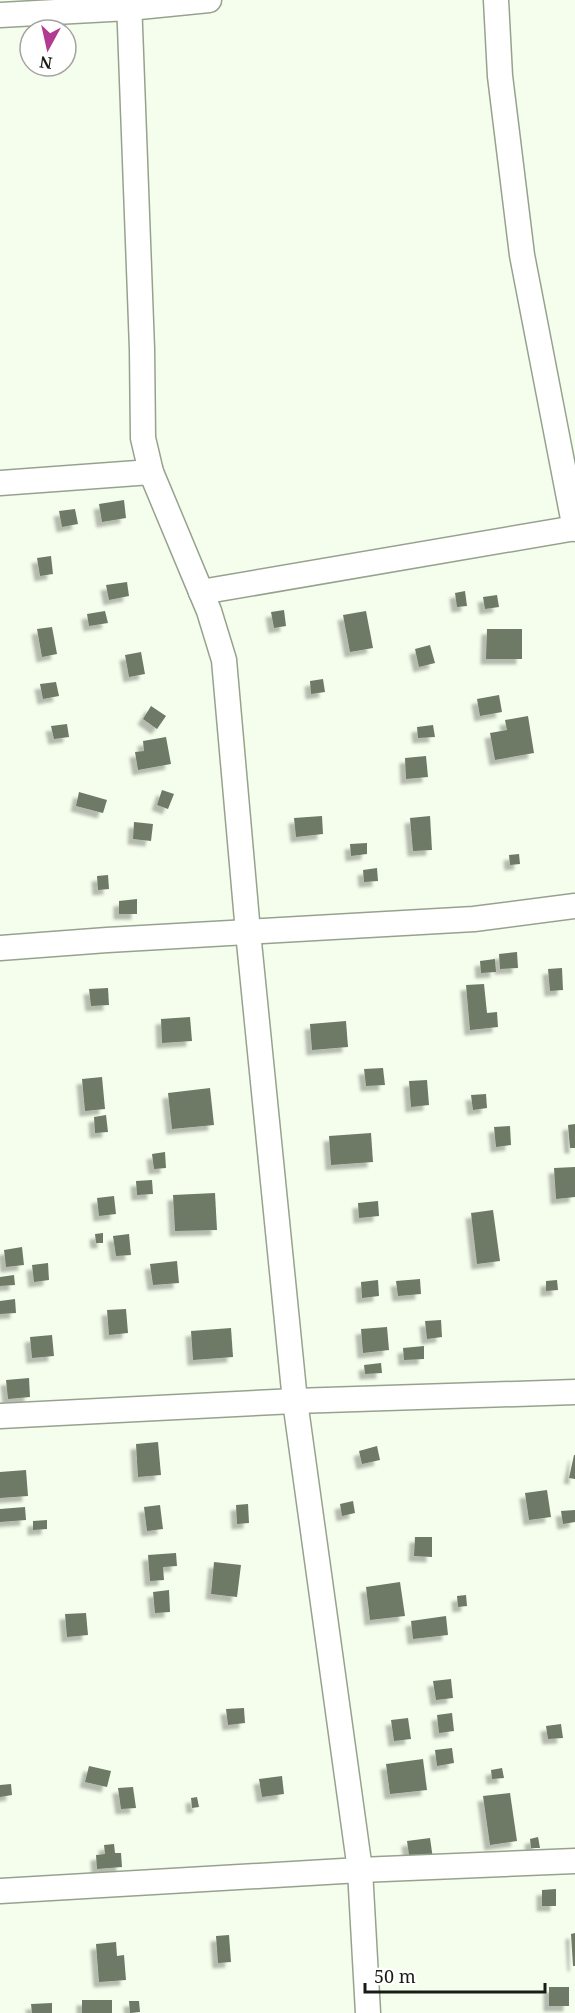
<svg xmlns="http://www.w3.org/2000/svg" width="575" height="2013" font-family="'Noto Serif',serif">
  <defs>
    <filter id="shadow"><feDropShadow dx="-5.5" dy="5.5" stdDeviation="1.5" flood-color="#0004"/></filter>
  </defs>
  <rect width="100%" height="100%" fill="#f5feed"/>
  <g fill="#6e7966" filter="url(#shadow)">
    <polygon points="124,500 126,518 102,522 99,504"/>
    <polygon points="75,509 78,524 62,527 59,511"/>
    <polygon points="51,556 53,574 40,576 37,558"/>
    <polygon points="127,582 129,596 109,600 106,585"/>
    <polygon points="465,591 467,606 457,607 455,593"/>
    <polygon points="497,595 499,607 485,609 483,597"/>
    <polygon points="284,610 286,626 274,628 271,612"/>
    <polygon points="105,611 108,623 89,626 87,614"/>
    <polygon points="366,611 373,648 350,652 343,615"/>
    <polygon points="52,627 57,654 42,657 37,629"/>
    <polygon points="487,629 522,629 522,659 486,659"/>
    <polygon points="430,645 435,663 419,667 415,649"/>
    <polygon points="141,652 145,674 129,677 125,655"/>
    <polygon points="323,679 325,692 311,694 310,681"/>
    <polygon points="56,682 59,696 43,699 40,684"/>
    <polygon points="499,695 502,712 480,716 477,699"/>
    <polygon points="151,706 166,716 157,729 143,719"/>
    <polygon points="528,716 534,753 495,760 490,733 507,730 505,720"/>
    <polygon points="67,724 69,737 54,739 51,726"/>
    <polygon points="433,725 435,737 418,738 417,727"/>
    <polygon points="166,737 171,764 138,770 135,752 144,751 143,741"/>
    <polygon points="426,756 428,777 406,779 405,758"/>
    <polygon points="162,790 174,794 168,809 157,805"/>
    <polygon points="79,792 107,800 103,813 76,806"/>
    <polygon points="322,816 323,834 296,837 294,818"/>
    <polygon points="430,816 432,850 413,851 410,818"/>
    <polygon points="134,822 153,824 151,841 133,839"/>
    <polygon points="367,843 367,854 351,856 350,844"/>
    <polygon points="519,854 520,864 510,865 509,855"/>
    <polygon points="377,868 378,881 364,882 363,870"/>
    <polygon points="108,875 109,889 98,890 97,876"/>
    <polygon points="137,899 137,914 119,914 119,901"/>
    <polygon points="517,952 518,968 500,969 499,954"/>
    <polygon points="495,959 496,972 481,973 480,961"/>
    <polygon points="562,968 563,990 550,991 548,969"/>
    <polygon points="484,984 487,1013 497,1012 498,1027 470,1030 466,985"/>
    <polygon points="108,988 109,1005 91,1006 89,989"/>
    <polygon points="190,1017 192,1041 162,1043 161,1019"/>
    <polygon points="346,1021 348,1047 312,1050 310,1024"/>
    <polygon points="383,1068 385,1085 366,1086 364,1069"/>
    <polygon points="102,1077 105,1109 85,1111 82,1079"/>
    <polygon points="427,1080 429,1105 411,1107 409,1081"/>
    <polygon points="210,1088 214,1125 172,1129 168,1093"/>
    <polygon points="486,1094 487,1108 473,1110 471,1095"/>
    <polygon points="106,1115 108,1132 95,1133 94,1117"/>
    <polygon points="575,1124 575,1148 570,1148 568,1125"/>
    <polygon points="510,1126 511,1145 496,1147 494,1127"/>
    <polygon points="371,1133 373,1162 331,1165 329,1136"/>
    <polygon points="165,1152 166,1168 154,1169 152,1154"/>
    <polygon points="575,1167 575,1197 556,1199 554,1168"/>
    <polygon points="152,1180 153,1194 137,1195 136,1181"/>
    <polygon points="215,1193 217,1230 175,1231 173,1195"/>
    <polygon points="114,1196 116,1214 99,1216 97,1198"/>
    <polygon points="378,1201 379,1216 359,1218 358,1203"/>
    <polygon points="493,1210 500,1261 477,1264 471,1213"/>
    <polygon points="103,1233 103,1243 96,1243 95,1234"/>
    <polygon points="129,1234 131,1255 116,1256 113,1236"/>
    <polygon points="22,1247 24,1265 6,1267 4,1250"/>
    <polygon points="177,1261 179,1283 153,1285 150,1264"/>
    <polygon points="48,1263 49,1280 34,1282 32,1265"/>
    <polygon points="14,1275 15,1285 0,1286 0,1277"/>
    <polygon points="420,1279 421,1294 398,1296 396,1281"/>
    <polygon points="378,1280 379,1296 362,1298 361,1282"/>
    <polygon points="557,1280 558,1290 546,1291 546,1281"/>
    <polygon points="15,1299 16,1313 0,1314 0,1301"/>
    <polygon points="126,1309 128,1333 109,1335 107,1310"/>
    <polygon points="441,1320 442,1337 427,1339 425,1321"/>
    <polygon points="387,1327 389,1350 363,1353 361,1329"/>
    <polygon points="231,1328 233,1357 193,1360 191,1331"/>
    <polygon points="52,1335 54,1356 32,1358 30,1337"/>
    <polygon points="424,1346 424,1359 404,1360 403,1348"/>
    <polygon points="381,1363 382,1373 365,1374 364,1365"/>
    <polygon points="29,1378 30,1397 8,1399 6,1380"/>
    <polygon points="158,1442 161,1475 138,1477 136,1444"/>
    <polygon points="377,1446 380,1460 362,1464 359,1451"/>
    <polygon points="574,1455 575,1455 575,1479 569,1478"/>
    <polygon points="26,1470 28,1496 0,1498 0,1472"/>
    <polygon points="547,1490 551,1517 529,1520 525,1493"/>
    <polygon points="353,1501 355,1513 342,1516 340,1504"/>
    <polygon points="248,1504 249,1523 237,1524 236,1505"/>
    <polygon points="160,1505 163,1529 147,1531 144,1507"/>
    <polygon points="25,1507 26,1520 0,1522 0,1509"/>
    <polygon points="575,1510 575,1522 563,1524 561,1511"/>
    <polygon points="47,1520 47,1529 33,1530 33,1521"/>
    <polygon points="415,1537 432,1537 432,1557 414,1556"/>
    <polygon points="176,1553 177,1566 163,1567 164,1580 150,1581 148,1555"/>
    <polygon points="214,1562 241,1565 237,1597 211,1594"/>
    <polygon points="400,1582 405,1616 370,1620 366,1587"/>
    <polygon points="169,1590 170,1612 155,1613 153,1592"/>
    <polygon points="466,1595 467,1606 458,1607 457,1596"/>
    <polygon points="86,1613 88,1635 67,1637 65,1614"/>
    <polygon points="446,1616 448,1635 413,1639 411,1621"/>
    <polygon points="451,1679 453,1698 436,1700 433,1681"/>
    <polygon points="244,1708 245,1723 228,1725 226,1709"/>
    <polygon points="452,1713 454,1731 439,1733 437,1715"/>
    <polygon points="408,1718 411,1739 394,1741 391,1720"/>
    <polygon points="561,1724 563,1738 548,1739 546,1726"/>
    <polygon points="452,1748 454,1763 437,1766 435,1750"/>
    <polygon points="423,1759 427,1790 390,1794 386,1764"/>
    <polygon points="89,1766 111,1771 107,1787 85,1782"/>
    <polygon points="502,1768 504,1778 492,1779 491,1770"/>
    <polygon points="282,1776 284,1794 262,1797 259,1779"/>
    <polygon points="11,1784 12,1795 0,1797 0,1785"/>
    <polygon points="133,1787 136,1808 121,1809 118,1788"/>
    <polygon points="510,1793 517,1841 490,1845 483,1796"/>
    <polygon points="197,1797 199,1807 192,1808 191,1798"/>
    <polygon points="538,1837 540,1848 531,1848 530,1839"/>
    <polygon points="430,1838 433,1859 410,1862 407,1841"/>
    <polygon points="114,1844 115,1853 121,1853 122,1867 97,1869 96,1855 105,1854 104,1845"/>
    <polygon points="556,1889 556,1906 542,1906 542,1890"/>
    <polygon points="575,1933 575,1966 573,1966 571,1934"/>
    <polygon points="229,1935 231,1962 218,1963 216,1936"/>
    <polygon points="116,1942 117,1956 124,1955 126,1980 99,1982 96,1944"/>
    <rect x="549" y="1987" width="20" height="19"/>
    <rect x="82" y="2000" width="30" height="13"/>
    <polygon points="129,2001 139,2001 140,2012 130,2013"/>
    <polygon points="52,2003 52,2013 32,2013 31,2004"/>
  </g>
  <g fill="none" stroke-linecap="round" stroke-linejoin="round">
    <defs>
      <g id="minor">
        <polyline points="129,0 142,349 143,438 151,472 209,611 224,660 248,932 295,1401 360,1870 368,2013"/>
        <polyline points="496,0 500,76 522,255 575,529"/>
        <polyline points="0,15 129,8 209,0"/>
        <polyline points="0,483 151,472"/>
        <polyline points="201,592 575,528"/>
        <polyline points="0,948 107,940 474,919 575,906"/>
        <polyline points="0,1416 295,1401 575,1392"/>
        <polyline points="0,1891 360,1870 575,1861"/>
      </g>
    </defs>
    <use href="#minor" stroke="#97a28e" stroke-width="27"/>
    <use href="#minor" stroke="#fff" stroke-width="24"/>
  </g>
  <g transform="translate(48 48) rotate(188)"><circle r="28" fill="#ffffff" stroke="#a2a4a1" stroke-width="1.5"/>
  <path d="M0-4.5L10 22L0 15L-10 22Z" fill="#b23b91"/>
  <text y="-9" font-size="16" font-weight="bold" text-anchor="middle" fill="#171c14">N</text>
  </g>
  <path d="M365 1983v9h180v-9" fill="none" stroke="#171c14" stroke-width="3"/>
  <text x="374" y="1983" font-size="18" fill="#171c14" stroke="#ffffff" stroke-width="4.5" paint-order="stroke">50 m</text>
</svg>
